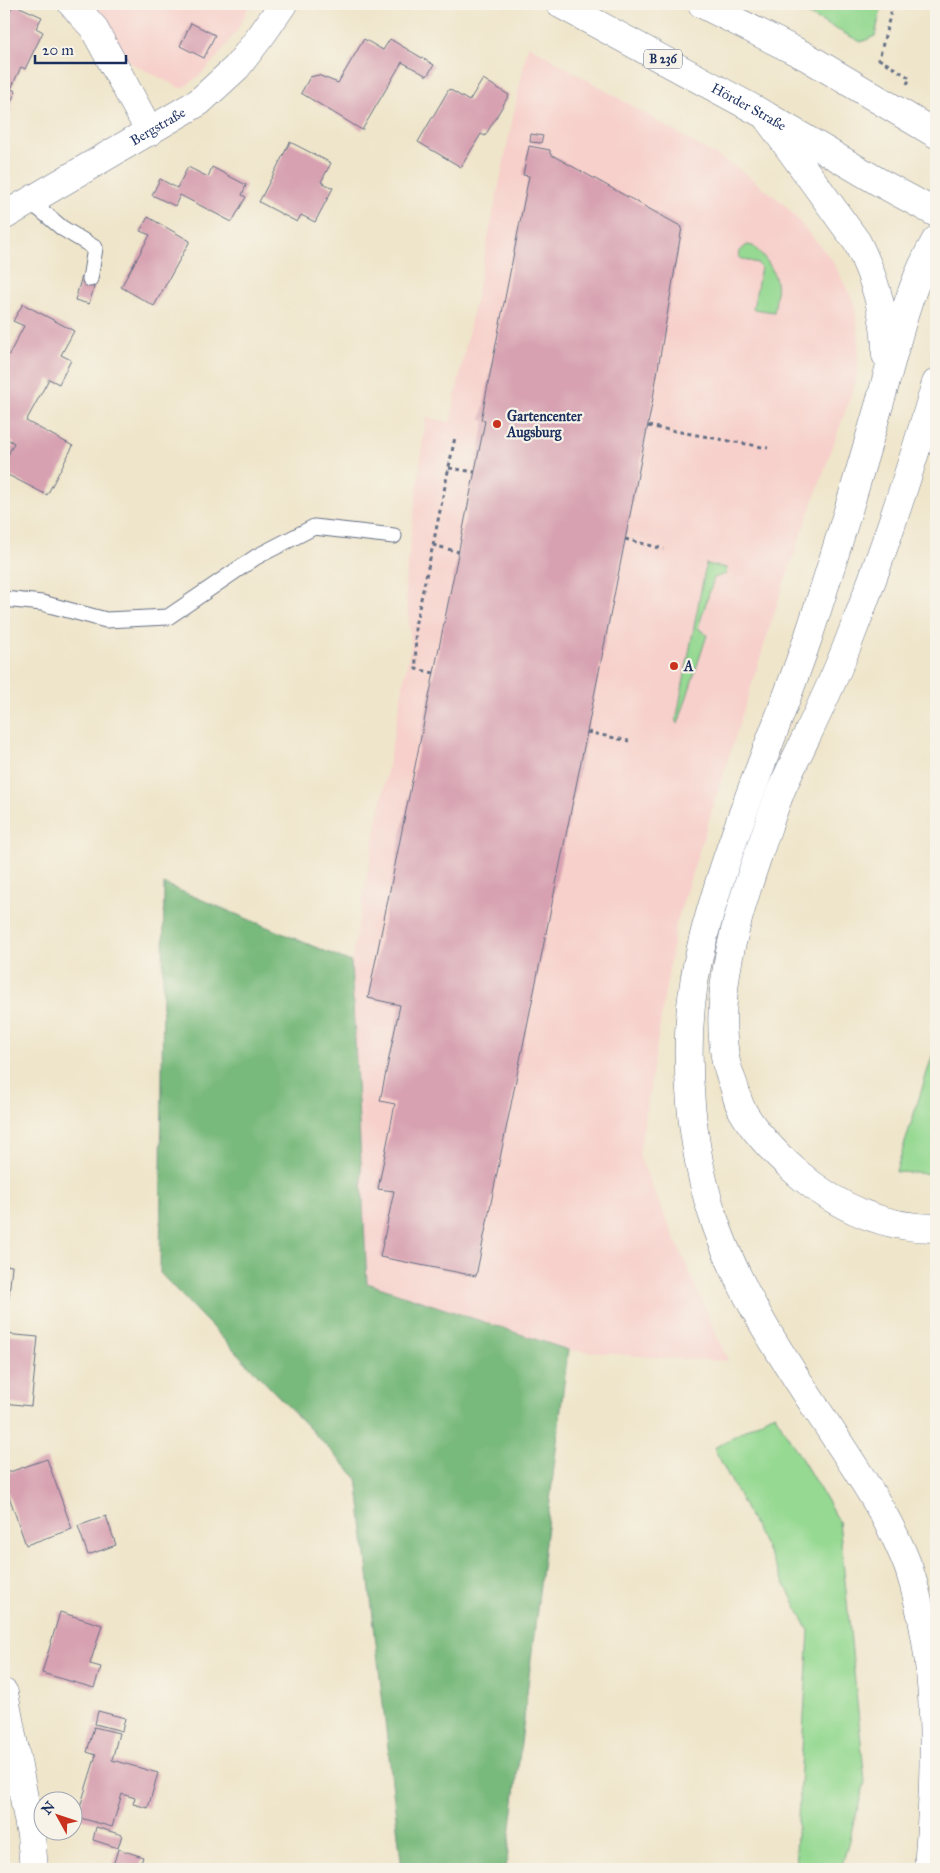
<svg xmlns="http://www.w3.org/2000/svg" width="940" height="1873" font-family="'IM FELL Great Primer',serif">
  <rect width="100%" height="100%" fill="#f7f3e8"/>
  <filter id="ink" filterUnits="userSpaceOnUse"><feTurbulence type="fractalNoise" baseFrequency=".02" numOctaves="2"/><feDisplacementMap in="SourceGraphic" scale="10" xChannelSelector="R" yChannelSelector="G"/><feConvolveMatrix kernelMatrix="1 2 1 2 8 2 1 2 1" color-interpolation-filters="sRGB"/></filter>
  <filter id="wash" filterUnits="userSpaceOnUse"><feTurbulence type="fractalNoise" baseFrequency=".0096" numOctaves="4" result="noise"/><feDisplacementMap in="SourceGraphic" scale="20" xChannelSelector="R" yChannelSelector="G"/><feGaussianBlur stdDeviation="1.12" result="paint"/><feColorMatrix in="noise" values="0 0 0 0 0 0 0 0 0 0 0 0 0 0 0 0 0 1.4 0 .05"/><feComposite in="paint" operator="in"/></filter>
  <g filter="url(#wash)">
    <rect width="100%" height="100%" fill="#efe5ca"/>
    <g fill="#f7d0cb">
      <polygon points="91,4 250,4 238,29 219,55 201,74 182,89 123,59 96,9"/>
      <polygon points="528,45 739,169 784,204 832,260 854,303 859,336 857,378 780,595 676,924 639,1156 728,1361 675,1359 568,1350 367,1283 351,962 411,644 405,584 426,417 450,422"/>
    </g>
    <g fill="#95d992" stroke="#588478">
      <polygon points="788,4 882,4 875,36 861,42"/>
      <path d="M 747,245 L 753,246 C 776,267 780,282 774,312 L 753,309 L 761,267 L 757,263 L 739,258 L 740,251 Z"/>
      <polygon points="706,564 727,568 726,574 714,578 698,628 707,635 678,724 676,721"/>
      <polygon points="936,1044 936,1174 896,1172 896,1171"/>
      <polygon points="774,1413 839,1521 865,1782 841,1869 795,1869 809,1631 714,1448"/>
    </g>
    <polygon fill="#78b97c" stroke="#4a746d" points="164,884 351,962 367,1283 568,1350 506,1869 402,1869 357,1478 160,1273"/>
    <g id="blocks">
      <g fill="#d7a1b1">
        <polygon points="13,4 42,17 36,28 43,32 25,69 21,67 11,89 16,91 8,108 11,109 4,125 4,13 8,15"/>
        <polygon points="191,23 215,35 204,58 180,46"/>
        <polygon points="364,39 383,50 390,39 434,65 427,76 402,62 362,130 301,93 310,77 318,75 338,83"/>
        <polygon points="483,79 509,95 485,136 481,134 461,167 418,142 449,89 469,101"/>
        <polygon points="531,134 543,136 541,143 530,142"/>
        <polygon points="290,142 331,163 321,182 333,188 315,222 301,215 297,222 259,202"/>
        <polygon points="529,146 550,150 550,154 682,227 652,404 587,732 476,1276 380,1257 394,1191 378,1189 395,1104 380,1101 400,1005 368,998 485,421 481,420 529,176 523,175"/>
        <polygon points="188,167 208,177 212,167 246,185 242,195 246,197 232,222 180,195 175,206 152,195 160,179 177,188"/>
        <polygon points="148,217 190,241 154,306 121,287 150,235 140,231"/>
        <polygon points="82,276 96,281 89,304 75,300"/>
        <polygon points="23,304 74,331 61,355 71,360 59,384 49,379 26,421 73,446 47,495 4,473 4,463 14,443 4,437 4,364 24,326 13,321"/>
        <polygon points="4,1265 12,1266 5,1334 38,1337 31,1406 4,1403"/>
        <polygon points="47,1459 72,1529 26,1545 4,1482 4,1474"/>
        <polygon points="106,1516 116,1545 88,1555 78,1526"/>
        <polygon points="60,1612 102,1625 90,1664 101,1667 94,1688 42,1673"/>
        <polygon points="98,1711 125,1718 122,1731 95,1724"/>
        <polygon points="94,1727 119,1733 112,1760 158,1773 148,1808 133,1804 135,1798 122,1794 112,1827 77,1817 96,1755 87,1752"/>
        <polygon points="96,1827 122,1835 118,1848 93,1840"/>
        <polygon points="118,1849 143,1857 139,1869 112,1869"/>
      </g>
    </g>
  </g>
  <g filter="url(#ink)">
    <use href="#blocks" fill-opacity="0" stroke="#656f84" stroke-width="1"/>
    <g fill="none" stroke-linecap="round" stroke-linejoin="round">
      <defs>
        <g id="lane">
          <polyline points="30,201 62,228 95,248 90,279"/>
          <polyline points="4,599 42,603 106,620 168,617 256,557 314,527 394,536"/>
        </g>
        <g id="street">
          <polyline points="72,4 93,27 150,132"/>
          <polyline points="4,1693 31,1835 34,1869"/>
        </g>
        <g id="secondary">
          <path id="s1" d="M 4,216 L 199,102 L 237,67 L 263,33 L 283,4"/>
        </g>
        <g id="primary">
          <path id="s2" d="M 560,4 L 765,115 L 879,182 L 936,213"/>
          <polyline points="702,4 807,57 936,134"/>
        </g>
        <g id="highway">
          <path d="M 765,115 L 857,242 C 875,278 886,315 886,355"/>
          <path d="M 936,383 C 910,472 881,560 847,646 C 828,695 804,740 782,788 C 773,810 766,833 758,855 C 736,920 713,993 726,1062 C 728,1070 731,1078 734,1086 C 736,1094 738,1103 742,1110 C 755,1133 775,1153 795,1171 C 835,1206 882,1228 936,1228"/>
          <path d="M 928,1869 C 936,1769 940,1665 909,1569 C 892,1523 864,1481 837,1440 C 789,1367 739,1296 712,1213 C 691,1147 683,1058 693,990 C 698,952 709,916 720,880 C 746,797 781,718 809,635 C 835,556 859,475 882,395 C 897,342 908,287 936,240"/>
        </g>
      </defs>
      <use href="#lane" stroke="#656f84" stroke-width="17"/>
      <use href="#street" stroke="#656f84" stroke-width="29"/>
      <use href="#secondary" stroke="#656f84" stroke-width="29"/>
      <use href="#primary" stroke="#656f84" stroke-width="29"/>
      <use href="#highway" stroke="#656f84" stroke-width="29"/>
      <g stroke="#656f84" stroke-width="3" stroke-dasharray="4 4" stroke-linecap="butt">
        <polyline points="893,4 879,59 910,78 907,84"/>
        <polyline points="648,426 768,448"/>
        <polyline points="449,468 475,472"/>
        <polyline points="625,539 664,549"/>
        <polyline points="433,545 455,437"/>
        <polyline points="434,673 416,669 415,626 433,545 459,552"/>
        <polyline points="587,732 629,741"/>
      </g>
      <use href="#lane" stroke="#fff" stroke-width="15"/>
      <use href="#street" stroke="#fff" stroke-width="28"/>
      <use href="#secondary" stroke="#fff" stroke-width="28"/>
      <use href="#primary" stroke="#fff" stroke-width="28"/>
      <use href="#highway" stroke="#fff" stroke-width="28"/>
    </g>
  </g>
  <g fill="#c8321e" stroke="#f7f3e8" stroke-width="2">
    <circle cx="497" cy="424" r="5"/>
    <circle cx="674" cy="666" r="5"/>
  </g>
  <g text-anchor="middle" stroke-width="4.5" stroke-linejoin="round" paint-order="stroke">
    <rect fill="#f7f3e8" stroke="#5d6a87" stroke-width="1" x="644" y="49.5" width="38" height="19" rx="4"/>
    <g font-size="12" font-weight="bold" fill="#1b2f5e">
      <text x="663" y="63">B 236</text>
    </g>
    <g font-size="14" fill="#1b2f5e" stroke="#f7f3e8">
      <text dy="5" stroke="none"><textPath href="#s2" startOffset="215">Hörder Straße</textPath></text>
      <text dy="5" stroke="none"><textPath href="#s1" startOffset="178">Bergstraße</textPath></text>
    </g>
    <g font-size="14" font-weight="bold" fill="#1b2f5e" stroke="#f7f3e8" text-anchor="start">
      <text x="507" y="421">Gartencenter<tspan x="507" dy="16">Augsburg</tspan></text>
      <text x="684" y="671">A</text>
    </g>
  </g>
  <rect width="940" height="1873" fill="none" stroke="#f7f3e8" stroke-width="20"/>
  <g transform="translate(58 1816) rotate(310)"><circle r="24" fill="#f7f3e8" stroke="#9fa5b1"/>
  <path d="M0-4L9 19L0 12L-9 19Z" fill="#c8321e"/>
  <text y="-8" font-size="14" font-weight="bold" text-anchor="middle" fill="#1b2f5e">N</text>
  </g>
  <path d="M35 55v8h91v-8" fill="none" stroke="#1b2f5e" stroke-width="2.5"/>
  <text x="42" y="55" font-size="15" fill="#1b2f5e" stroke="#f7f3e8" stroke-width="4" paint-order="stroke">20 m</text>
</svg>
